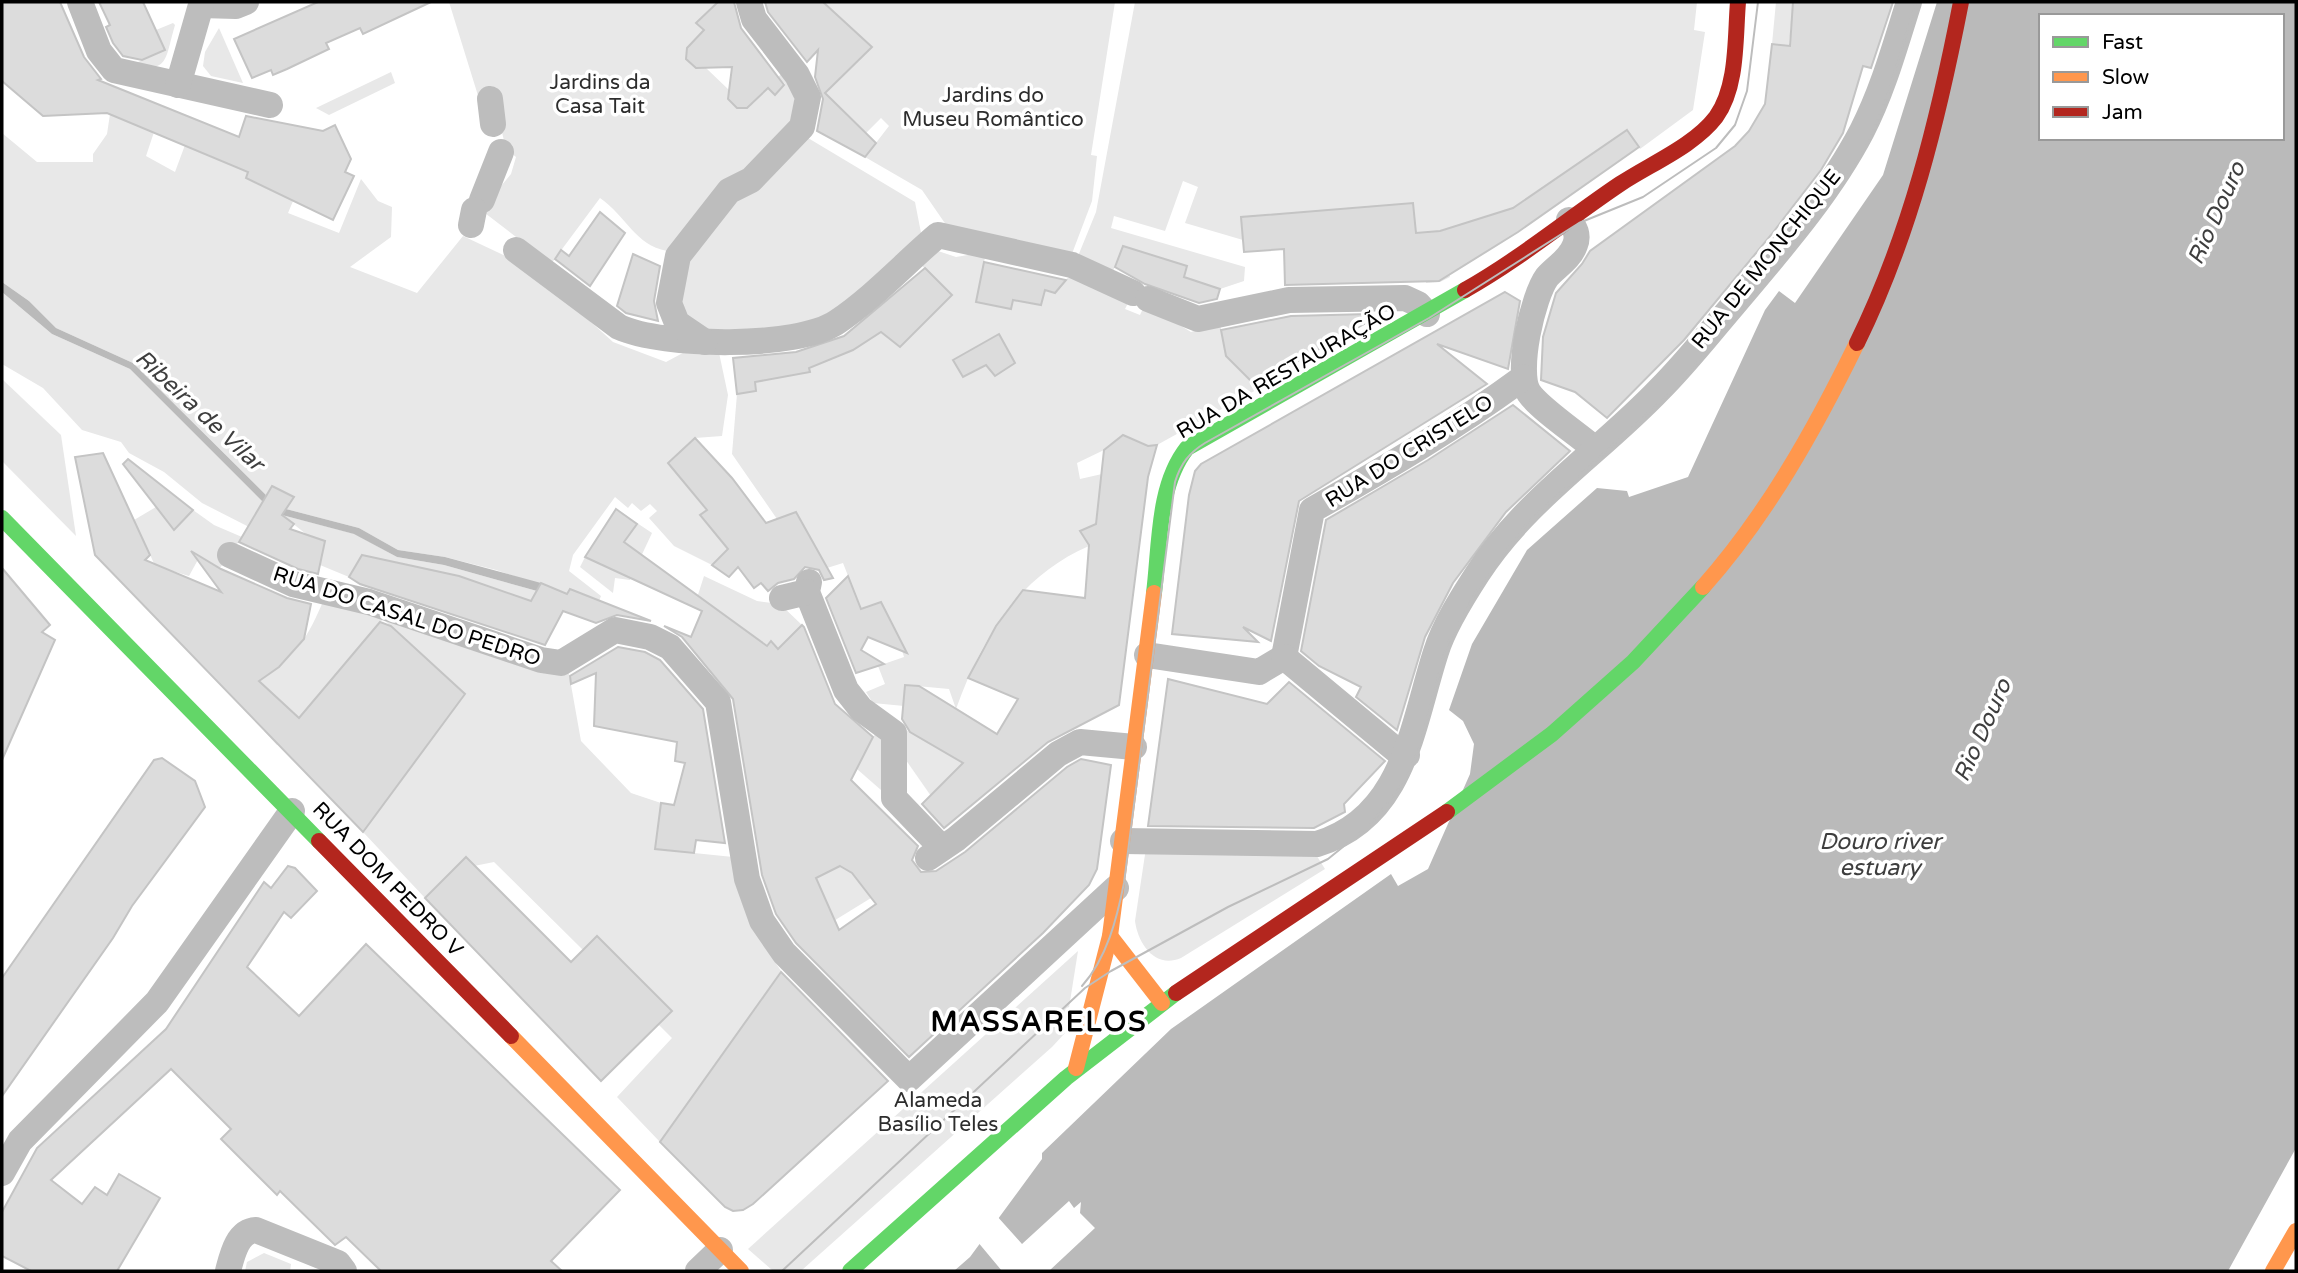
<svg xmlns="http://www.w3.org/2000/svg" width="2298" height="1273" font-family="'Varela Round',sans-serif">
  <rect width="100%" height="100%" fill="#fff"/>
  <g fill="#e8e8e8" fill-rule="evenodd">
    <path d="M 449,2 L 718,2 L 697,23 L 704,30 L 687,48 L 686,59 L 696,68 L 706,68 L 729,90 L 728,99 L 737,108 L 747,108 L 767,88 L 775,94 L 785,84 L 778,77 L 788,68 L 796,82 L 792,126 L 667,251 C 635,245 626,216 600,198 L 551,264 L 481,210 L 511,174 L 516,157 L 506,149 L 494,99 L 480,102 Z"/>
    <polygon points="823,2 1115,2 1091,155 1097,156 1092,201 1070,259 951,232 922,190 865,157 889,126 881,118 866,133 825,93 871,47"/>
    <polygon points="1135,2 1697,2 1694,30 1705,32 1693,110 1640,149 1627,130 1513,208 1437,232 1450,277 1440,282 1426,283 1424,233 1416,233 1412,203 1241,218 1243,240 1185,223 1198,187 1183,181 1165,231 1114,216 1111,228 1245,267 1244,281 1220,289 1184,277 1123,247 1111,276 1076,261 1096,212"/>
    <polygon points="1776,2 1793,2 1789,46 1772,44"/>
    <path d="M 173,23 L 175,25 C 164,62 170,72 127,67 L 165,50 L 156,30 Z"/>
    <polygon points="219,28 243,83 211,76 203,66 205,52"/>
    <polygon points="391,72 395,83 329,115 316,108"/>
    <polygon points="110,114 154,132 146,156 175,172 185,145 248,172 246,178 272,191 296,194 288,213 339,233 361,179 378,201 392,207 391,237 350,267 417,293 463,236 514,260 581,313 613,342 666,362 694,347 718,348 728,395 722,436 695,438 668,463 706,510 700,516 718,537 725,533 731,546 712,565 674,546 649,518 657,511 650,504 641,511 632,503 628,508 615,497 573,555 569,571 601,596 599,601 570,589 567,594 496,570 445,557 398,550 359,528 286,509 293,497 272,486 266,495 133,363 56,328 29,301 2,282 2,133 37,162 93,162 93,154 107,134"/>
    <path d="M 808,138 L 915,202 L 922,238 L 824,321 L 734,334 L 697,329 L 677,306 C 678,294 677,275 683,264 C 708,220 769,171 808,138 Z"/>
    <path d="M 929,248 L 956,257 L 986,252 L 982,273 L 1055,292 L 1073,272 L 1130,299 L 1125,309 L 1140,315 L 1145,304 L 1191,332 L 1220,323 L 1226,356 L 1258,389 L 1157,445 L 1136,447 L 1135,440 L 1123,435 L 1104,450 L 1077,463 L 1080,479 L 1102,474 L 1096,524 L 1080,531 L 1089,546 C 1019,576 981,639 956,709 L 949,689 L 906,685 L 904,706 L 873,703 L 866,692 L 885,684 L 878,666 L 904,657 L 897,633 L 861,609 L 843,563 L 827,568 L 777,519 L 732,454 L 737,394 L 756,391 L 755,382 L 809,372 L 808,366 L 853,350 L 881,332 L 900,347 L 952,295 L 915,259 ZM 999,334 L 1015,363 L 995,376 L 986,365 L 963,377 L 954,360 Z"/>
    <polygon points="2,292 52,334 130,369 263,502 249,527 202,503 164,472 129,453 121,442 82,430 43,388 2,364"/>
    <polygon points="2,379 61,435 76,536 2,461"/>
    <polygon points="156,507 174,530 193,510 214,525 242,537 220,568 200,556 189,576 166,569 158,572 134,520"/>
    <polygon points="282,515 355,534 397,557 444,565 537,591 535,602 450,574 362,555 349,577 320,565 324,541 306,534"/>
    <polygon points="634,521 652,533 630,580 615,578 613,593 580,567 585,557 624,575 597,539 625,536"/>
    <polygon points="704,576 757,601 780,604 802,625 778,649 771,641 762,653 696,601"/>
    <path d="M 324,599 L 568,668 L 581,741 L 631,793 L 661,803 L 655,849 L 733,857 L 752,927 L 781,971 L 660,1142 L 617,1097 L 672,1038 L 658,1024 L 672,1011 L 597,936 L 583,950 L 494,862 L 474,866 L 466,858 L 425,898 L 363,832 L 465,694 L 383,619 L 277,745 L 264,731 L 284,704 L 261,682 L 258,685 L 256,675 C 295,662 309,635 324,599 Z"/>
    <polygon points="901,727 963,763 931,796 901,753"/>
    <polygon points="875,734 888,743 886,776 881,790 857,769"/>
    <path d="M 1146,848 L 1315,853 L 1325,869 L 1181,958 C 1155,969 1138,944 1135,921 Z"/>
    <polygon points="831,855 852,873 871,898 832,922 816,878 832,870"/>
    <polygon points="1078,951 1065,1033 1052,1047 802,1270 772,1270 748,1249"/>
    <polygon points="264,1253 291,1264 290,1271 245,1271 247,1262"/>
  </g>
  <g fill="#bababa" fill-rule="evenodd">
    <path d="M 1937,2 L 2296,2 L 2296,1148 L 2228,1271 L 954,1271 L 970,1257 L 1042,1159 L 1042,1153 L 1171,1029 L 1391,874 L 1398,886 L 1428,869 L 1470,774 L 1474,744 L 1463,721 L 1449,710 L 1472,644 L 1527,550 L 1597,488 L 1627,491 L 1629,497 L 1688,477 L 1765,310 L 1779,291 L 1795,303 L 1883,175 ZM 2041,16 L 2282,16 L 2282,138 L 2041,138 Z"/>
    <polygon points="2,282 29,301 56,328 133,363 266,495 263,502 130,369 52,334 2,292"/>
    <polygon points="286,509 359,528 398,550 445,557 541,583 537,591 444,565 397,557 354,534 282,515"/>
  </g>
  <polygon fill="#fff" points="1069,1201 1074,1208 1081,1202 1080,1213 1095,1228 1049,1271 1002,1271 977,1241 996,1215 1022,1244"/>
  <g fill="#dcdcdc" stroke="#c4c4c4" stroke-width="2" fill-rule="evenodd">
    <polygon points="2,2 60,2 84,57 101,79 98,80 239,137 246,116 323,131 335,125 351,159 345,172 354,176 333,220 246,178 248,172 107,113 43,116 2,81"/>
    <polygon points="99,2 143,2 165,50 142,60 123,56 113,43 106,27 110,25"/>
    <polygon points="318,2 431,2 363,34 360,28 326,43 329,49 287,69 273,75 271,70 252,78 234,39"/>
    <polygon points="718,2 734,2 741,28 784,85 775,95 768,88 747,108 737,108 728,99 732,67 696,68 686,59 687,48 704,30 696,23"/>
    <polygon points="765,2 823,2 872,47 825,93 876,143 865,157 817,131 823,99 815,77 818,50 807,62 768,12"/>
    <polygon points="1793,2 1893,2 1871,68 1863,66 1843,133 1821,170 1771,235 1684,340 1607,418 1575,392 1541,380 1543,337 1556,293 1582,264 1590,251 1735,146 1749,131 1765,104 1772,44 1790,46"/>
    <polygon points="1627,130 1639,147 1518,232 1439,281 1285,285 1284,249 1244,252 1241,217 1413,203 1416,233 1440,231 1513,208"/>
    <polygon points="600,212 625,233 590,286 555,259 561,250 569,256"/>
    <polygon points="1123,246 1187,266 1184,277 1220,289 1217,299 1199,303 1145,284 1115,267"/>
    <polygon points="633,254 660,266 654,301 658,321 626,313 617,306"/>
    <polygon points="984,262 1066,280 1055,293 1045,290 1041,305 1013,300 1011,309 976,302"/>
    <polygon points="925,268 952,295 900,347 881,332 853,350 809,368 810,372 755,382 756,391 737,394 733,358 796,352 844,336"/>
    <polygon points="1505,292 1520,301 1508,369 1437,344 1487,384 1299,501 1271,641 1243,627 1258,642 1172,634 1189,495 1195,471 1201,464"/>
    <polygon points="1369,314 1373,319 1255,385 1226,356 1221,330 1291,316"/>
    <polygon points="999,334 1015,363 995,376 986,365 963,377 953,360"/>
    <polygon points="1513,405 1570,451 1506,512 1453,583 1425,637 1397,730 1356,697 1361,687 1319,666 1301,651 1326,520 1428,460"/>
    <polygon points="1123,435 1148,446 1157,445 1148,477 1119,705 1048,742 944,828 922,804 963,763 910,732 902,719 905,685 919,686 997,734 1018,699 968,678 996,626 1023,590 1085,598 1089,545 1080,531 1096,524 1104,450"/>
    <polygon points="695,438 732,478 766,523 796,512 833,578 824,580 819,570 805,567 794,579 778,583 768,591 761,583 754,588 738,567 729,577 712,565 728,549 700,515 707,510 668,463"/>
    <polygon points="103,453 150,555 145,560 221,592 191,551 221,569 287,598 311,604 304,639 279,667 259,681 299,718 380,622 391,626 465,694 363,832 95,555 75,457"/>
    <polygon points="128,459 193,510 174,530 123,464"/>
    <polygon points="272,486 294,497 282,515 294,524 290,529 325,541 318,574 298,569 239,542"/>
    <path d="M 616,509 L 637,524 L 624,542 L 767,646 L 771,641 L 778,649 L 802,625 L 804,627 L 835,704 L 873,737 L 851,780 L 918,846 L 912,860 L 921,872 L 936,871 L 965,852 L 1067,767 L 1081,759 L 1111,765 L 1097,869 L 1089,885 L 1043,933 L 909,1057 L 796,943 L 776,914 L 762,875 L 733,699 L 682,637 L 664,626 L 691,637 L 702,611 L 585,557 ZM 840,866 L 852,873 L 876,904 L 839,930 L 816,878 Z"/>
    <polygon points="362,555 459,576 531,601 541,583 567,594 570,589 651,621 617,615 596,623 563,611 545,645 360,584 349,577"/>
    <polygon points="2,568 50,625 42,632 55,640 2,760"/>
    <polygon points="848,576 861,609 881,602 907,653 868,637 861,650 884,664 856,673 826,598"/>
    <polygon points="618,647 645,652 660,660 703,709 725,843 696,840 694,853 655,849 661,803 674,805 685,763 675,761 677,742 594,726 596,673 571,684 570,676"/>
    <polygon points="1168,679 1267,704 1289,682 1385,761 1344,804 1345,812 1314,828 1148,826"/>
    <polygon points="162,758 195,781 205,807 132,906 113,938 2,1096 2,978 154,760"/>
    <polygon points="466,857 571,962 597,936 672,1011 601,1081 425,898"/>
    <polygon points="288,866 295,868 317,891 291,918 284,912 247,967 299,1016 366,944 620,1190 551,1261 562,1271 381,1271 346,1237 335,1245 280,1191 277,1195 221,1139 231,1129 171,1069 51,1180 82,1204 95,1187 107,1195 119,1174 160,1198 117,1271 31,1271 2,1256 2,1212 37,1148 166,1029 264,882 271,888"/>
    <polygon points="781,972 888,1081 753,1204 743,1210 733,1211 725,1207 660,1142"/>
  </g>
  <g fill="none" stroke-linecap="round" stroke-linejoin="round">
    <g stroke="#bdbdbd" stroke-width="26">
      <polyline points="80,2 99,51 114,70 270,105"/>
      <polyline points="201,5 236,6 246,2"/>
      <polyline points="178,85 201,5"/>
      <polyline points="490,99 493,124"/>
      <polyline points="482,200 501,152"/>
      <path d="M 1569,220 C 1575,228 1579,235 1575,245 C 1570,259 1557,266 1547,277 C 1533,296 1515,373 1529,393 C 1540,409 1579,435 1595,449"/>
      <polyline points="471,225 474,210"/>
      <path d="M 516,250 L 619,327 C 663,347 797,349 837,322 C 873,298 905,263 938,235 L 1072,265 L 1133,293"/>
      <polyline points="1148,299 1198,319 1289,300 1405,298 1418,304 1427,314"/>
      <polyline points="705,342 677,323 669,303 678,256 729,191 751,180 802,127 808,97 797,75 754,19 749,2"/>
      <polyline points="230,555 293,584 369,602 541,660 561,663 615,630 650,637 670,647 718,702 747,879 762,921 784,953 909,1079 1116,888"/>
      <polyline points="809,582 807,592 846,690 861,709 894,733 894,798 941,847"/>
      <polyline points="782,598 807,592"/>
      <polyline points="1147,655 1259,672 1284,657"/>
      <path d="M 1284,657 L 1312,510 C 1385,469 1456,427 1524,377"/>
      <polyline points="1284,657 1396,750 1407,755"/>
      <path d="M 1123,841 L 1317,844 C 1404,818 1412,726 1436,652 C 1444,626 1463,596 1478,573 C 1525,500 1601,451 1660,389 C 1685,364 1707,336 1730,309 C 1777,253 1828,196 1862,131 C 1883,90 1895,46 1909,2"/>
      <polyline points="928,858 956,839 1058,754 1080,742 1134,747"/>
      <polyline points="2,1173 20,1141 157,1002 292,811"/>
      <path d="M 228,1271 C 232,1256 237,1231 256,1230 L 338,1263 L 344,1271"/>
      <polyline points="698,1271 720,1250"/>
    </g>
    <g stroke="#63d668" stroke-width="16">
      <polyline points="2,518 319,841"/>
      <path d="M 1154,593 C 1160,546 1157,486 1187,448 L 1465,290"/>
      <polyline points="1447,812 1552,734 1633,662 1703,587"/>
      <polyline points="850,1271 1066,1078 1176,993"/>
    </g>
    <g stroke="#ff974d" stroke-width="16">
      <path d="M 1703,587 C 1767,515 1815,429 1857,343"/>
      <polyline points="1110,936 1162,1003"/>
      <polyline points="511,1036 741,1271"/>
      <polyline points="1076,1068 1110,936 1154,593"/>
      <polyline points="2273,1271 2296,1231"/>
    </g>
    <g stroke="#b3261e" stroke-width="16">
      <path d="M 1465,290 C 1520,259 1568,219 1620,184 C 1650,164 1694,146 1716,117 C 1738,87 1735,37 1738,2"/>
      <path d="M 1857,343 C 1910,235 1938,120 1961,2"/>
      <polyline points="319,841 511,1036"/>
      <polyline points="1176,993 1447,812"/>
    </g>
    <g stroke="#bdbdbd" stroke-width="2">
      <path d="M 1082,986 C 1107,958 1117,918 1124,883 L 1175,482 C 1181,463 1189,453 1205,443 L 1429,318 L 1579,223 L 1643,197 L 1716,148 L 1735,125 L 1747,91 L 1758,2"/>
      <polyline points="782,1271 1085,988 1111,971 1228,907 1328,859 1370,825 1405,781 1420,746 1446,647 1477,590 1527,523 1678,386 1808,229 1869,142 1887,97 1916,2"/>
    </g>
  </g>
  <g text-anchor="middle" stroke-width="7" stroke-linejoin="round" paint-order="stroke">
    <g font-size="21" fill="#2d2d2d" stroke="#fff">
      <text x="600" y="89">Jardins da<tspan x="600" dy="24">Casa Tait</tspan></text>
      <text x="993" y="102">Jardins do<tspan x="993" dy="24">Museu Romântico</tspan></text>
      <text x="938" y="1107">Alameda<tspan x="938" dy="24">Basílio Teles</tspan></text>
    </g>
    <g font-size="21" fill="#000" stroke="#fff">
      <text transform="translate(1766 259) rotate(-51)" y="7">RUA DE MONCHIQUE</text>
      <text transform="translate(1286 371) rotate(-30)" y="7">RUA DA RESTAURAÇÃO</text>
      <text transform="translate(1409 451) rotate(-32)" y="7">RUA DO CRISTELO</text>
      <text transform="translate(407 616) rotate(18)" y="7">RUA DO CASAL DO PEDRO</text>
      <text transform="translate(388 879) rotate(46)" y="7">RUA DOM PEDRO V</text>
    </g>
    <g font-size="23" font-style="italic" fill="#3e3e3e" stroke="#fff">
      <text transform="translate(2216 213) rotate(-66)" y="8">Rio Douro</text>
      <text transform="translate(200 410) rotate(43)" y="8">Ribeira de Vilar</text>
      <text transform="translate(1982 730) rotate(-66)" y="8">Rio Douro</text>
      <text x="1880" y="849">Douro river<tspan x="1880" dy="26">estuary</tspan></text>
    </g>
    <g font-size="28" font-weight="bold" letter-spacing="2" fill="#000" stroke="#fff">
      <text x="1039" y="1031">MASSARELOS</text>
    </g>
  </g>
  <rect width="2298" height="1273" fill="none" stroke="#000000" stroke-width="7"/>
  <rect x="2039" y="14" width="245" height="126" fill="#ffffff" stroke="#999999" stroke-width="2"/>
  <rect x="2053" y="37" width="35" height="10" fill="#63d668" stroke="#999999" stroke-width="2"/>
  <text x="2102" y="49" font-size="21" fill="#000000">Fast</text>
  <rect x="2053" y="72" width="35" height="10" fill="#ff974d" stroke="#999999" stroke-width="2"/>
  <text x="2102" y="84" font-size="21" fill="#000000">Slow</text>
  <rect x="2053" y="107" width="35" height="10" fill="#b3261e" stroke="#999999" stroke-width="2"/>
  <text x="2102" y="119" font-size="21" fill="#000000">Jam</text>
</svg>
